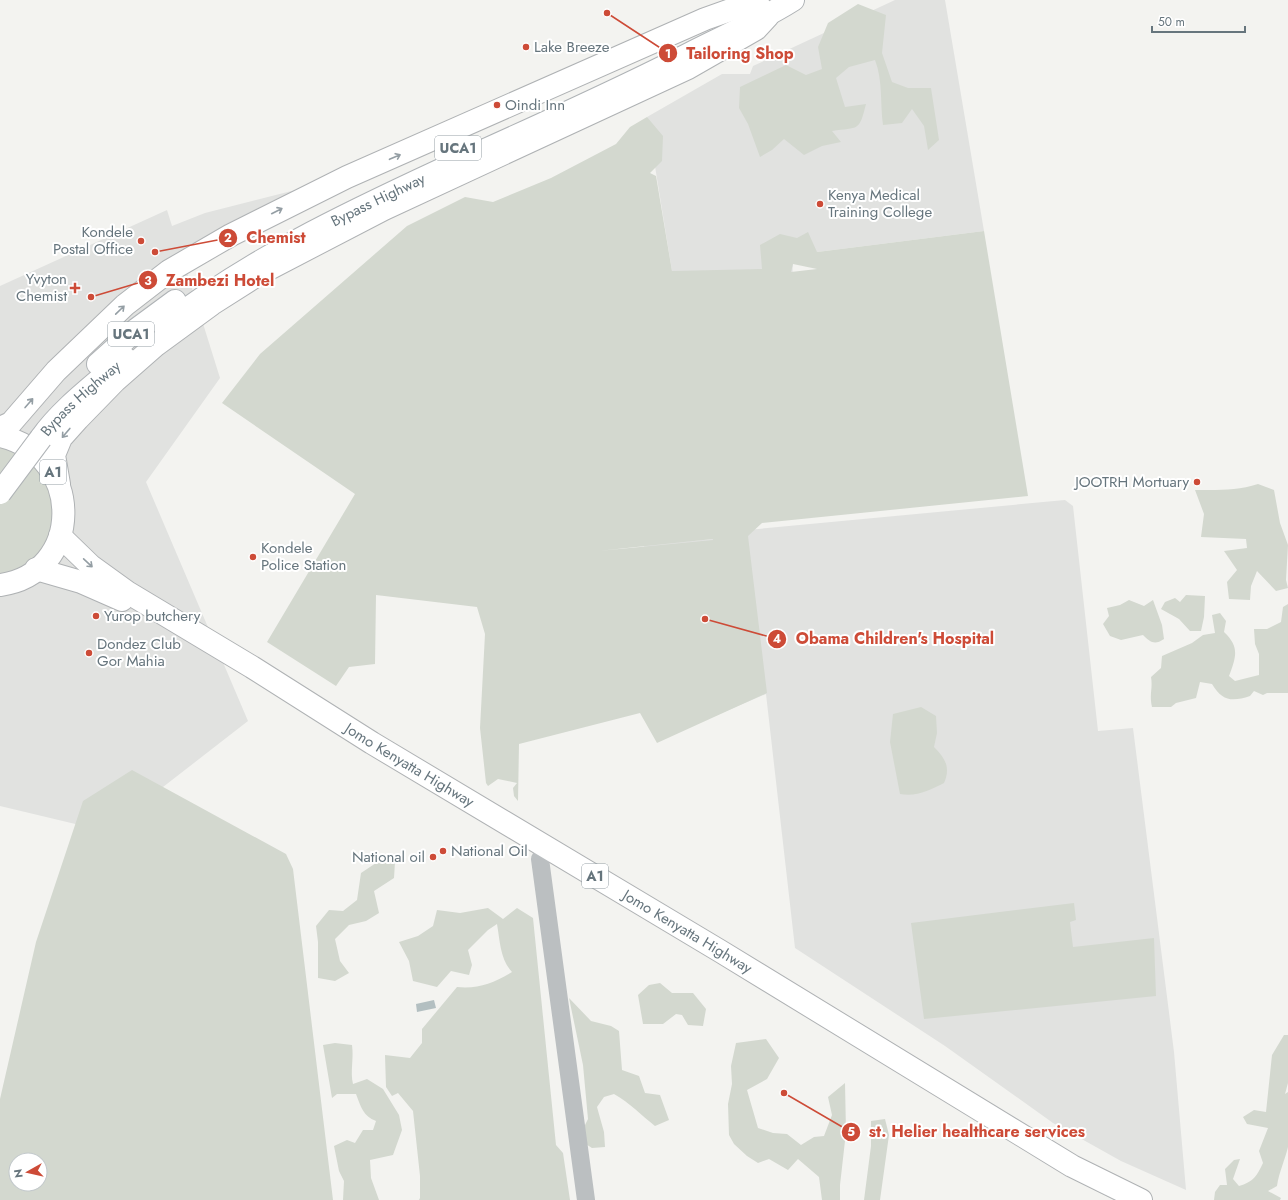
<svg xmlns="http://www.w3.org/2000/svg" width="1288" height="1200" font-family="Jost,sans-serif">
  <rect width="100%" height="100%" fill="#f3f3f0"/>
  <g fill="#e1e2e0">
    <polygon points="895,0 945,0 984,231 793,255 790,362 672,271 647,117 722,74 750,74 753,66"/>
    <polygon points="335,180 185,266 220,378 146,482 248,721 163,787 113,833 0,806 0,286 167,210 172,226 205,213"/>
    <polygon points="1065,500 1073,506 1098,731 1133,728 1174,1052 1186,1190 1121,1161 1053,1123 945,1046 795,948 766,694 666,737 644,545 747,536 747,530"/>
  </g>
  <g fill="#d3d8cf" fill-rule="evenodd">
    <path d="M 858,4 L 886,15 L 882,53 L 892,82 L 908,88 L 931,88 L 939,140 L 928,150 L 924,126 L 912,109 L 902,123 L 883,125 C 880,104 883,80 875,60 L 849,67 L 836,78 L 845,107 L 866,104 C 859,132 859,127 832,131 L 841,142 L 822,146 L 804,155 L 784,139 L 772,150 L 760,157 L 748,124 L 739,108 L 740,87 L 786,65 L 806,75 L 822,69 L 818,47 L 828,23 Z"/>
    <path d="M 647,117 L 663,136 L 662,161 L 650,173 L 656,176 L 672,271 L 762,269 L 760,245 L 780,234 L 797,238 L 808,232 L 817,252 L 984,231 L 1028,496 L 762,523 L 748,536 L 767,693 L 657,743 L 640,713 L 519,744 L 518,801 L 514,796 L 513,788 L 517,783 L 498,779 L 488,786 L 486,783 L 480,728 L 485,634 L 477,607 L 376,595 L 375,664 L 349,667 L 336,686 L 267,642 L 355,494 L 222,403 L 260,354 L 407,226 L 465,197 L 493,202 L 551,178 L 616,144 L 630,127 ZM 793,264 L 817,269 L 791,272 ZM 713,539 L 713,540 L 598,551 Z"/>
    <polygon points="0,441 38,459 59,499 51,547 0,581"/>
    <path d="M 1258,484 L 1274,490 L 1280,523 L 1288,545 L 1286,580 L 1288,588 L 1276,591 L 1257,571 L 1251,586 L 1250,600 L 1229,599 L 1227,582 L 1237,570 L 1224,551 L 1247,548 L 1246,539 L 1201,537 L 1204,514 L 1195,490 C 1217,490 1237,491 1258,484 Z"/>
    <polygon points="1186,595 1205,596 1204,617 1201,631 1190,631 1179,619 1161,609 1165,602 1175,598 1180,602"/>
    <path d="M 1129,600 L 1144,606 L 1153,600 L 1162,625 L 1164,639 C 1155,645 1151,643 1143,635 L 1121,640 L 1110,636 L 1103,624 L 1109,616 L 1107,608 L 1120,605 Z"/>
    <path d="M 1288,604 L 1288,693 L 1267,693 L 1263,695 L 1254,691 L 1250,696 C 1232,702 1222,701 1212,684 L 1200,682 L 1196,698 L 1176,703 L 1171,707 L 1152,707 C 1149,694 1153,689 1151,677 L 1161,668 L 1162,656 L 1192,643 L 1203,635 L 1215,633 L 1212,615 L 1220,613 L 1226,621 L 1224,632 C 1240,647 1236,657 1229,676 L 1235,681 L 1259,675 L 1259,654 L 1255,644 L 1254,629 L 1267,629 L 1281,622 L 1283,607 Z"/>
    <path d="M 921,707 L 936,716 L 937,733 L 934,747 C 945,758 951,767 944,783 C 930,790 917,797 900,794 L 890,742 L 893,714 Z"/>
    <path d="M 132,770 L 286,854 L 293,869 L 333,1200 L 0,1200 L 0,1099 L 36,942 L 83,801 ZM 16,1160 L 40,1160 L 40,1184 L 16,1184 Z"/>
    <polygon points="395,862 394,878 374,891 379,913 366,921 349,925 335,939 340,961 349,973 335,981 318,978 318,942 316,926 329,910 343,911 357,900 361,873 376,863"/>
    <polygon points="1074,903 1076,920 1070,922 1073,947 1154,938 1156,996 924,1019 911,923"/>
    <path d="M 488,908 L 503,919 L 517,908 L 533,918 L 556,1145 L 563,1153 L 570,1200 L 419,1200 L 420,1198 L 420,1176 L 413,1111 L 398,1093 L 392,1096 L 386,1087 L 385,1055 L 410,1058 L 422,1043 L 422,1029 L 457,987 C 479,989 493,983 512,972 C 500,959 500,941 497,924 L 488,930 L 468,950 L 472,965 L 469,975 L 451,971 L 437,987 L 413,981 L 409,961 L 399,942 L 418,936 L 433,926 L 437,910 L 460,913 Z"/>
    <polygon points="660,983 672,993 693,993 706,1009 703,1026 688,1025 682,1015 676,1014 663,1024 643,1024 638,995 649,985"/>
    <path d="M 569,998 L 591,1021 L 611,1026 L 619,1031 L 622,1070 L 639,1076 L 645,1093 L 660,1095 L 669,1120 L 655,1126 C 641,1115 630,1103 614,1094 L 604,1097 L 597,1107 L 604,1132 L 605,1147 L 592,1148 L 578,1139 L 588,1119 L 583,1065 Z"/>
    <path d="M 1284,1035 L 1288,1035 L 1288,1083 L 1285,1094 L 1288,1092 C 1288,1107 1288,1133 1288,1147 C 1285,1160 1279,1172 1277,1186 L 1268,1191 L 1281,1198 L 1280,1200 L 1214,1200 L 1215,1192 L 1220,1185 L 1227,1185 L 1225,1169 L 1234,1160 L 1240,1159 L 1233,1179 L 1239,1186 C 1253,1182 1257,1176 1263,1163 L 1259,1151 L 1268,1128 L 1247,1124 L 1243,1117 L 1254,1110 L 1266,1112 L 1272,1055 Z"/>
    <polygon points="766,1039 779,1058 767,1079 747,1090 758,1128 773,1133 787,1134 801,1145 814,1137 824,1136 832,1115 828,1097 845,1083 846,1132 840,1185 840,1200 822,1200 819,1177 798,1159 788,1170 769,1159 758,1163 747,1156 734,1144 729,1135 728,1104 732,1084 731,1066 736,1043"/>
    <path d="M 335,1043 L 352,1045 C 354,1059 350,1071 353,1084 L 367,1079 L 383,1089 L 399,1115 L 402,1130 L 393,1155 L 370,1160 L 371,1178 L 379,1200 L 343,1200 L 344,1181 L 339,1171 L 334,1146 L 347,1140 L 355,1143 L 363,1130 L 373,1130 L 376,1121 C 363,1116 361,1107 356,1094 L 337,1094 L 332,1098 L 323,1045 Z"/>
    <polygon points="885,1119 889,1135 880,1200 864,1200 871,1146 871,1121"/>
  </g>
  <polygon fill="#b3bfc1" points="434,1000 436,1008 417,1012 416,1004"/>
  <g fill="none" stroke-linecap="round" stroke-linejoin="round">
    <defs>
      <g id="major">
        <path id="s1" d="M 164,326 C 249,260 346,214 443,169 C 525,132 609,95 689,54 C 724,36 760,21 793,0"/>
        <polyline points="98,364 137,329 175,301"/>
        <path id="s2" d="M 41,438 C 63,407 97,383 125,358"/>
      </g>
      <g id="highway">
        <polyline points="0,428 11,423 56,371 125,305 169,271 231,235 347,177 705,19 739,7 760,7"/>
        <path d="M 0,436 C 86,456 83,574 0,585"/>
        <polyline points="59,484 54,455 61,438 78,419 115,381 156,345 212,304 259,274 384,209 688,68 756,29 768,16"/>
        <path id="s3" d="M 60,536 L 91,566 L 127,592 L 252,667 L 372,743 L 720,951 L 1072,1166 L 1141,1200"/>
        <polyline points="36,569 81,582 122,600"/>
      </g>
    </defs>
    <use href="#major" stroke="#afb3b6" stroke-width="24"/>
    <use href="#highway" stroke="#afb2b4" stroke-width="24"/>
    <polyline stroke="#bbbfc1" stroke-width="18" points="540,859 586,1200"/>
    <use href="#major" stroke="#fff" stroke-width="22"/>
    <use href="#highway" stroke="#fff" stroke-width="22"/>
    <defs>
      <polyline id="major-bridge" points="0,493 41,438"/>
    </defs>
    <use href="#major-bridge" stroke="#afb3b6" stroke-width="24" stroke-linecap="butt"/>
    <use href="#major-bridge" stroke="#fff" stroke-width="22"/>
  </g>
  <defs><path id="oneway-shaft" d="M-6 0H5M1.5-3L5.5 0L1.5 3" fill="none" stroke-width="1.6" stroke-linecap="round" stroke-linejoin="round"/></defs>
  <g stroke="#949ea4">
    <use href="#oneway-shaft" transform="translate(395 157) rotate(-23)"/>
    <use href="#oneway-shaft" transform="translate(277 211) rotate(-27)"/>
    <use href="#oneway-shaft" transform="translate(120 310) rotate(-44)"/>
    <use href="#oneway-shaft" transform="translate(29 403) rotate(-49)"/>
    <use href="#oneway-shaft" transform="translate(66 433) rotate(130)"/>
    <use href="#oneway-shaft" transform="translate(88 563) rotate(43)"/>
  </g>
  <g fill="#cd4b37" stroke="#fff" stroke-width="1.5">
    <circle cx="526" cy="47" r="4"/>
    <circle cx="497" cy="105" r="4"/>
    <circle cx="820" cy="204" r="4"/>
    <circle cx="141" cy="241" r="4"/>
    <path d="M73 282h4v4h4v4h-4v4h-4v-4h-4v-4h4z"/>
    <circle cx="1197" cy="482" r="4"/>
    <circle cx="253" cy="557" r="4"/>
    <circle cx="96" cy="616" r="4"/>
    <circle cx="89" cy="653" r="4"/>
    <circle cx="443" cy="851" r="4"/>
    <circle cx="433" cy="857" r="4"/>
  </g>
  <g text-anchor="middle" stroke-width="4" stroke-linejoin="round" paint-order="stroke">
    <g fill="#fff" stroke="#949ea4" stroke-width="1">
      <rect x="435" y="136" width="46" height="24" rx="3"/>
      <rect x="108" y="322" width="46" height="24" rx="3"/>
      <rect x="40" y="460" width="26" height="24" rx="3"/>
      <rect x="582" y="864" width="26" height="24" rx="3"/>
    </g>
    <g font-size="14" font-weight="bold" fill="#66757d">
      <text x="458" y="153">UCA1</text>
      <text x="131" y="339">UCA1</text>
      <text x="53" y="477">A1</text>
      <text x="595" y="881">A1</text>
    </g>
    <g font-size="15" fill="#66757d" stroke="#fff" text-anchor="start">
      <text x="534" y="52">Lake Breeze</text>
      <text x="505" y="110">Oindi Inn</text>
      <text x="828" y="200">Kenya Medical<tspan x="828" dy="17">Training College</tspan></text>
      <text x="133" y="237" text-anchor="end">Kondele<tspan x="133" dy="17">Postal Office</tspan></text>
      <text x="67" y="284" text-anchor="end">Yvyton<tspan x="67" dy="17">Chemist</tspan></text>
      <text x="1189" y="487" text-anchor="end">JOOTRH Mortuary</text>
      <text x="261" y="553">Kondele<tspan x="261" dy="17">Police Station</tspan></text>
      <text x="104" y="621">Yurop butchery</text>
      <text x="97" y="649">Dondez Club<tspan x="97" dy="17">Gor Mahia</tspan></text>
      <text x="451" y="856">National Oil</text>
      <text x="425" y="862" text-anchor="end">National oil</text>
    </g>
    <g font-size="15" fill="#66757d" stroke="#fff">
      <text dy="5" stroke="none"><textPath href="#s1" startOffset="249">Bypass Highway</textPath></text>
      <text dy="5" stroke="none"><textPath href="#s2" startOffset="56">Bypass Highway</textPath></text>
      <text dy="5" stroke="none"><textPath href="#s3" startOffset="419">Jomo Kenyatta Highway</textPath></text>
      <text dy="5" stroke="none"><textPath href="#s3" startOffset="743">Jomo Kenyatta Highway</textPath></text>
    </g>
  </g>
  <path fill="none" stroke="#cd4b37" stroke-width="1.5" d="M607 13L668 53M155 252L228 238M91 297L148 280M705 619L777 639M784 1093L851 1132"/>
  <g fill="#cd4b37" stroke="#fff" stroke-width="1.5">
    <circle cx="607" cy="13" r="4"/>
    <circle cx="155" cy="252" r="4"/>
    <circle cx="91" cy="297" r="4"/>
    <circle cx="705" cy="619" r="4"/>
    <circle cx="784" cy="1093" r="4"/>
    <circle cx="668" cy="53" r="10"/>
    <circle cx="228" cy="238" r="10"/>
    <circle cx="148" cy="280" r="10"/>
    <circle cx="777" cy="639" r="10"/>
    <circle cx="851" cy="1132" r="10"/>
  </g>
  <g font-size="12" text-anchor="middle" font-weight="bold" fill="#fff">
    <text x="668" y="58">1</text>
    <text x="228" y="242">2</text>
    <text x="148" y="285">3</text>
    <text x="777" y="643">4</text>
    <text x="851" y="1136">5</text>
  </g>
  <g font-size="16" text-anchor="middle" font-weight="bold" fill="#cd4b37" stroke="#fff" stroke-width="4" stroke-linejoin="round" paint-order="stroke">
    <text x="740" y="59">Tailoring Shop</text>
    <text x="276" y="243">Chemist</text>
    <text x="220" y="286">Zambezi Hotel</text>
    <text x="895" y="644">Obama Children's Hospital</text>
    <text x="977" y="1137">st. Helier healthcare services</text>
  </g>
  <g transform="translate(28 1172) rotate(262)"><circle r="19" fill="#ffffff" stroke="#c2c8cb"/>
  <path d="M0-3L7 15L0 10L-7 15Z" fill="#cd4b37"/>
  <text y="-6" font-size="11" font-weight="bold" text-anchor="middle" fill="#66757d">N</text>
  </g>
  <path d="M1152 26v6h93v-6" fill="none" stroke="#66757d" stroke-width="2"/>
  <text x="1158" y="26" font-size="12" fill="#66757d" stroke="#ffffff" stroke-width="3" paint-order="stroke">50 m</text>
</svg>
